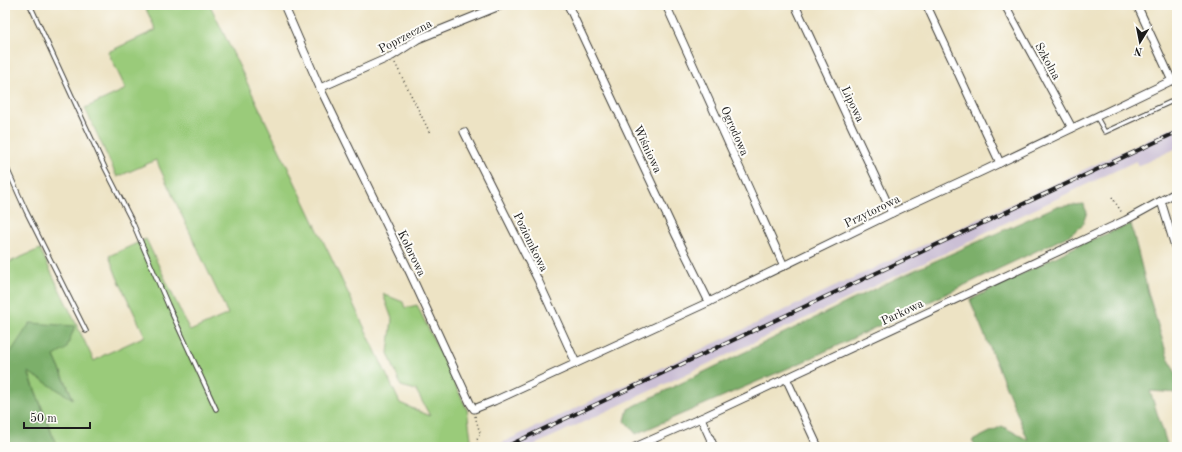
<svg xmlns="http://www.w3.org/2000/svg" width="1182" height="452" font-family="'Old Standard TT',serif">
  <rect width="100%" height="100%" fill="#fdfcf7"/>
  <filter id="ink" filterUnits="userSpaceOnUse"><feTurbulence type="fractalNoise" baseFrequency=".025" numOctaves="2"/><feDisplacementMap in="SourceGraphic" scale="8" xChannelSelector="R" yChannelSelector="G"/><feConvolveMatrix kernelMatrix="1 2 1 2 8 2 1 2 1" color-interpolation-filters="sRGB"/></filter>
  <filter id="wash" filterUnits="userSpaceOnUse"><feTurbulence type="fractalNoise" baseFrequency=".012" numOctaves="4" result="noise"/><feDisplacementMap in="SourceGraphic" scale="16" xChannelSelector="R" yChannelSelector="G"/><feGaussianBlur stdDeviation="0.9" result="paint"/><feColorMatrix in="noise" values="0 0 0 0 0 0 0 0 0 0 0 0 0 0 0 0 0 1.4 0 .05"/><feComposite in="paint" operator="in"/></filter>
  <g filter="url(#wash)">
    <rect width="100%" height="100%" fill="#ede3c4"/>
    <polygon fill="#cbbfd5" points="1177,126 1177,148 1138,166 1136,161 980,235 975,239 530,447 493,447"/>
    <path fill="#9acb7a" stroke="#5b744b" d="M 144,5 L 210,5 C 273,138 338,270 400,403 L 430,416 L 416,390 L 401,386 L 388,353 L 392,319 L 383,294 L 403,302 L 405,308 L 417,305 L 467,409 L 472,446 L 468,447 L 57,447 L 28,371 L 73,398 L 54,356 L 9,355 L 5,356 L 5,264 L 40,249 L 94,361 L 104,355 L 145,336 L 117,277 L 109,256 L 146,239 L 190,331 L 228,314 L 156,160 L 117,177 L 85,108 L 126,89 L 108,52 L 156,30 Z"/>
    <g fill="#7baf6a" stroke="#4c6643">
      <polygon points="1083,204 1087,212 1082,226 1070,235 807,360 636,434 625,421 628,409 895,279 1055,207"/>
      <path d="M 1131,224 L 1149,296 L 1167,355 L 1177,376 L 1177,393 L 1150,391 L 1168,447 L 976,447 L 972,441 L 1002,426 L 1028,440 C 1009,393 989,347 970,300 L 1081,244 Z"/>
      <polygon points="30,323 75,326 66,349 54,356 73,399 28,372 57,447 5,447 5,356 9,355"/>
    </g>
  </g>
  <g filter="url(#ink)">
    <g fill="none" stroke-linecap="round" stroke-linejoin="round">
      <defs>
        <g id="lane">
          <polyline points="30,5 105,168 132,221 168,305 216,409"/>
          <polyline points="1096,116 1105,132 1177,99"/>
          <polyline points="5,164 26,211 86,331"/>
        </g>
        <g id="street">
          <polyline points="284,5 320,88 410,273 470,403 474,409 494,401 709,302 892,213 985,170 1177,78"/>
          <polyline points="568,5 676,235 709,302"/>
          <polyline points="666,5 784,266"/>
          <polyline points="795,5 892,213"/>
          <polyline points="1005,5 1072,128"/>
          <polyline points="1137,5 1172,81"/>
          <polyline points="927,6 1000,163"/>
          <polyline points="320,88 392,56 418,39 502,5"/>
          <polyline points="464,132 538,280 576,363"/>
          <polyline points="1161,201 1177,253"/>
          <polyline points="786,378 818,447"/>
          <polyline points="701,418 714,447"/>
          <polyline points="635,447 701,418 1126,220 1177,192"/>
        </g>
      </defs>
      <use href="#lane" stroke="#3b3a35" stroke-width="5.5"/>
      <use href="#street" stroke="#3b3a35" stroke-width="9"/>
      <g stroke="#3b3a35" stroke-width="1.5" stroke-dasharray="1 3" stroke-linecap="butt">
        <polyline points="395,63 430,133"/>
        <polyline points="1112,197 1122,213"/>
        <polyline points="475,416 480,433 477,440 478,447"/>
      </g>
      <use href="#lane" stroke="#fff" stroke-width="3.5"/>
      <use href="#street" stroke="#fff" stroke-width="7"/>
      <defs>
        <polyline id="rail" points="505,447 1177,132"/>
      </defs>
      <use href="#rail" stroke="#1c1c1c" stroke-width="4"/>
      <use href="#rail" stroke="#fdfcf7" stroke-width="2.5" stroke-dasharray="8" stroke-linecap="butt"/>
    </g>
  </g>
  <g text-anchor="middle" stroke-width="4" stroke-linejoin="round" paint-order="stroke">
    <g font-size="12" fill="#1c1c1c" stroke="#fdfcf7">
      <text transform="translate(405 36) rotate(-28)" y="4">Poprzeczna</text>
      <text transform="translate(1048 61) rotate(61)" y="4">Szkolna</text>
      <text transform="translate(853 104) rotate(65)" y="4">Lipowa</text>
      <text transform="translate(735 131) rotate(66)" y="4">Ogrodowa</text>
      <text transform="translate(648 149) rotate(65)" y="4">Wiśniowa</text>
      <text transform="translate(872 211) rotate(-26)" y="4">Przytorowa</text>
      <text transform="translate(531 242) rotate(64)" y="4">Poziomkowa</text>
      <text transform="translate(412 253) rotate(64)" y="4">Kolorowa</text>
      <text transform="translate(902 312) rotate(-25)" y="4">Parkowa</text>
    </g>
  </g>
  <rect width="1182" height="452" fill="none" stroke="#fdfcf7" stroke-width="20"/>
  <g transform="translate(1140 42) rotate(190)" stroke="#fdfcf7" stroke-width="3" paint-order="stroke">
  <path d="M0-3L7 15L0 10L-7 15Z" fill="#1c1c1c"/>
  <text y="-6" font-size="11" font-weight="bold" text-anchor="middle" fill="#1c1c1c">N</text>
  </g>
  <path d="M24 422v6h66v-6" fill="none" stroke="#1c1c1c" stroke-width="2"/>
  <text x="30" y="422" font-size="12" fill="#1c1c1c" stroke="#fdfcf7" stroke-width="3" paint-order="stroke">50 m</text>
</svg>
